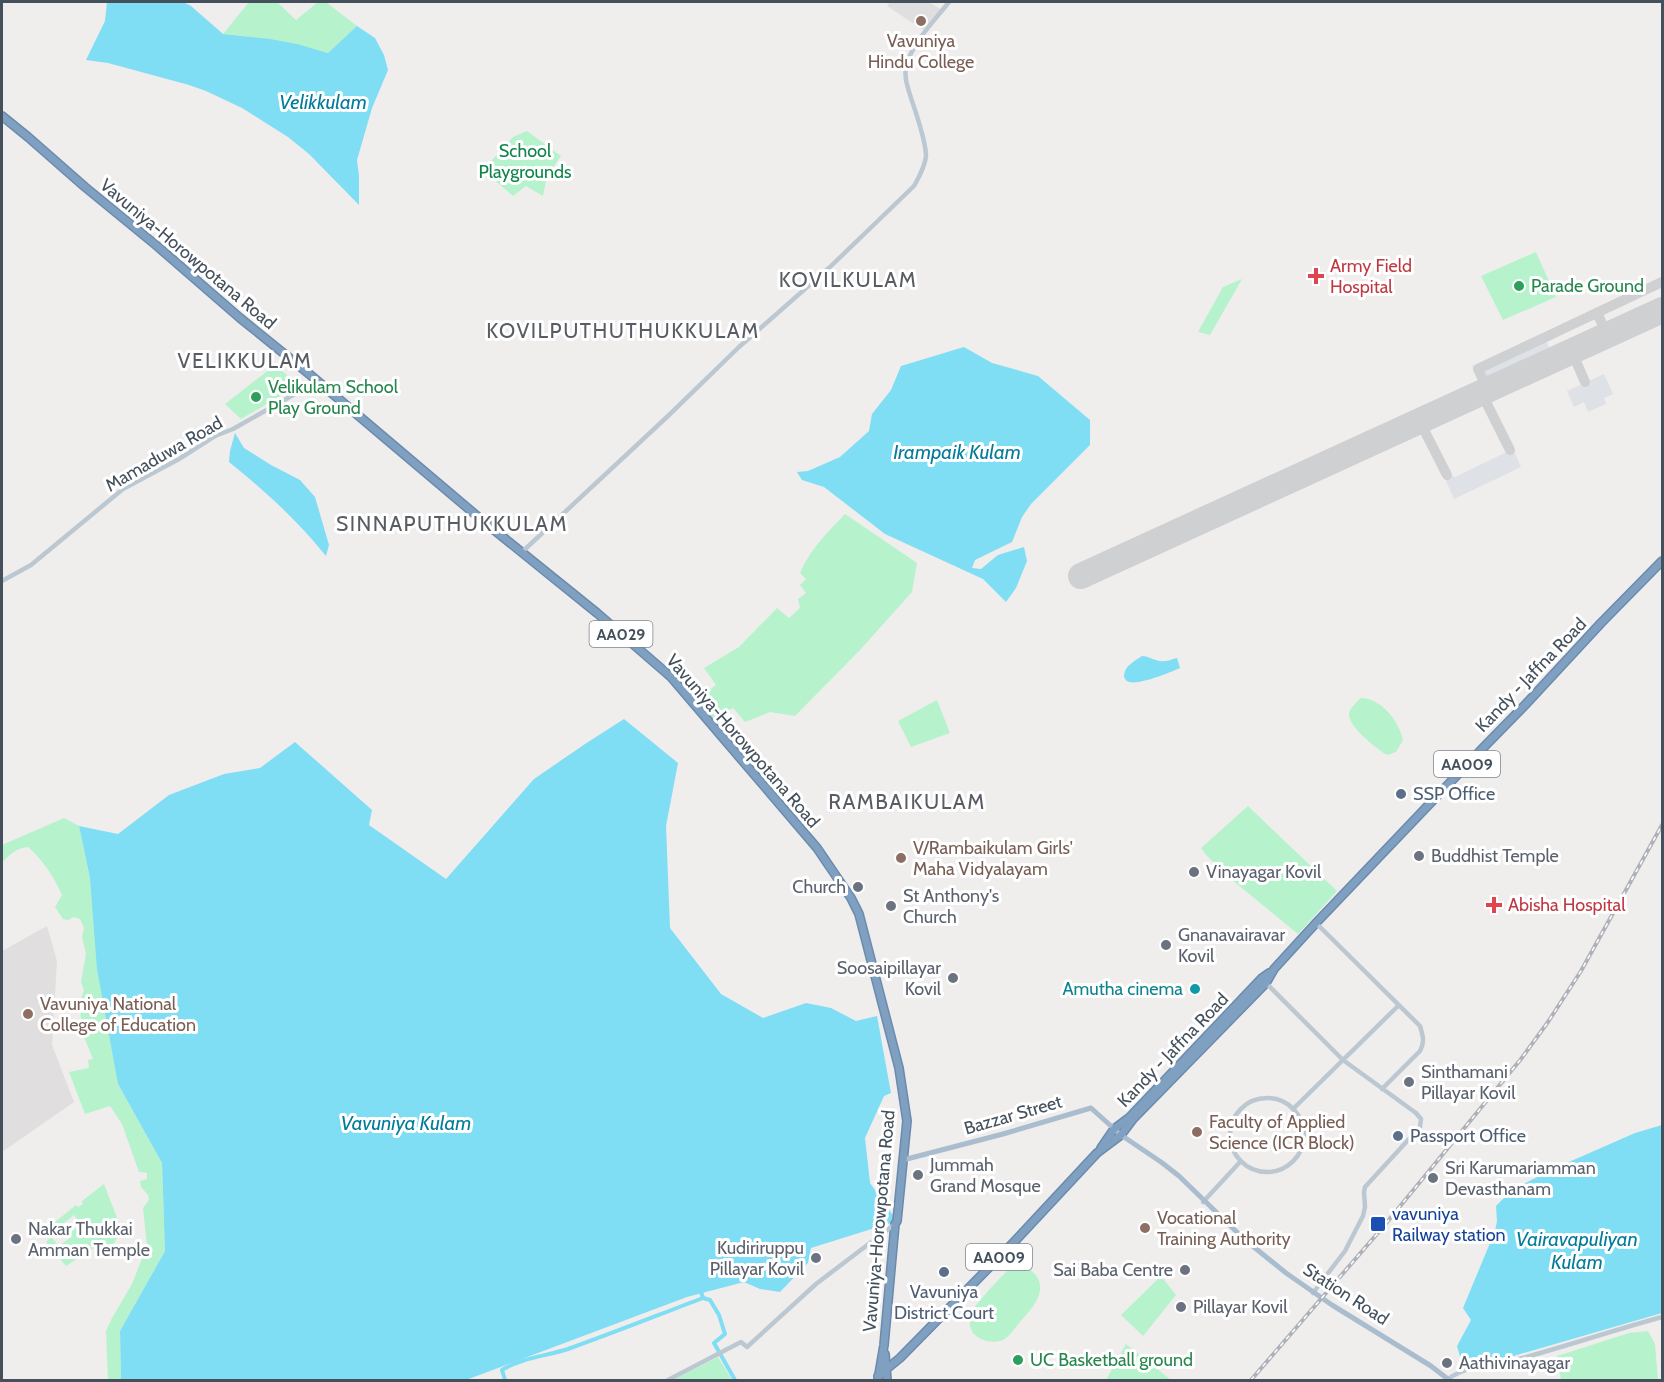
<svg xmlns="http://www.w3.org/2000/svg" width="1664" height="1382" font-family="Cabin,sans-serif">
  <rect width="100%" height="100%" fill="#f0eded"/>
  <g fill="#e1dedf">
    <polygon points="890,2 929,2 942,10 925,31 887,6"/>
    <polygon points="47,926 57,961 52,1045 74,1102 2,1152 2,951"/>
  </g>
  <g fill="#dee1e6">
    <polygon points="1543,333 1552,354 1482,387 1472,366"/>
    <polygon points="1604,374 1613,394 1604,398 1606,404 1588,412 1584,402 1574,407 1567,391"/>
    <polygon points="1513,449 1521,467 1454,499 1444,476 1449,474 1455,477"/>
  </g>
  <g fill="#b6f3cd">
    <path d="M 249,2 L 277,2 L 296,20 L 318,2 L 326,2 L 357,26 L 328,53 C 291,42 262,38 223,34 Z"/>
    <polygon points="527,131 561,156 547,176 543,196 526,186 513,196 483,170 513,137"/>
    <polygon points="1536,252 1556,297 1503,320 1481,276"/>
    <polygon points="1242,279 1210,335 1198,332 1223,287"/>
    <polygon points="275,365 287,375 286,380 291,390 241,419 225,404"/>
    <path d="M 845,514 L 917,563 L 912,592 L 860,650 L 795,716 L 770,712 L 745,722 L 733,708 L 711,719 L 695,701 L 716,685 L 704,668 L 739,647 L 777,608 L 789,618 L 800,608 L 798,599 L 806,593 L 800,585 L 806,579 L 800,573 C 810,549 828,532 845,514 Z"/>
    <path d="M 1361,698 C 1381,698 1399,721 1403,740 L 1396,752 L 1387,755 C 1377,749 1347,726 1349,713 C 1350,708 1357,702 1361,698 Z"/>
    <polygon points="937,700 950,733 911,747 898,721"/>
    <polygon points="1248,806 1337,891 1298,934 1231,879 1207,856 1201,848"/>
    <path d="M 64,818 L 79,826 L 90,878 L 118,1084 L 162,1163 L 165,1251 L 120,1331 L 121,1380 L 108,1380 L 106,1331 L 112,1318 L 132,1284 L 147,1246 L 143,1208 L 149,1200 L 148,1195 L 141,1187 L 140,1181 L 147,1179 L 147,1173 L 139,1172 L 122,1124 L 110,1106 L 85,1114 L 69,1072 L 89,1068 L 88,1060 L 93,1059 L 84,1037 L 79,1005 L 84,990 L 81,982 L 86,954 L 82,937 L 84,928 L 80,919 L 74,917 L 68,920 L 63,919 L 55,907 L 62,895 C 54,877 43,860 28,847 C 16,848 9,855 2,863 L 2,845 Z"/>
    <polygon points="104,1184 121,1228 109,1255 98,1245 66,1266 46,1242 51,1237 59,1246 71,1237 69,1232 76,1228 80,1234 86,1230 74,1215 52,1232 49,1227 76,1205 78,1207 83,1204 82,1201"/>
    <path d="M 1022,1264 C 1054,1282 1038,1303 1019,1323 C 1015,1328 1009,1337 1003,1340 C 993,1344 980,1341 973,1333 C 969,1326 968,1318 972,1311 C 976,1304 1006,1270 1013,1266 C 1016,1264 1017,1264 1022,1264 Z"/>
    <polygon points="1161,1276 1176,1295 1143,1336 1121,1315"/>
    <polygon points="1648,1331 1655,1344 1658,1380 1561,1380 1557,1356 1629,1333"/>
    <polygon points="1126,1344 1171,1380 1106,1380"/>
    <polygon points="718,1357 732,1380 673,1380"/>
  </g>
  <g fill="#7fddf4">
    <polygon points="107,2 183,2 191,6 223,34 270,39 297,44 328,53 357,26 375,38 384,55 388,70 372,108 357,160 359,176 359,205 309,154 288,137 242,108 206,91 189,85 108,63 86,60 105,21"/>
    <polygon points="964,347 992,363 1038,376 1090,420 1090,445 1031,504 1022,517 1012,542 975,560 972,568 981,569 998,555 1024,547 1027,561 1016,588 1006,602 983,579 885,534 824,487 802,480 797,472 808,471 840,457 869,431 872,414 891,390 901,366"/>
    <path d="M 235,433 L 244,448 L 271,465 L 300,480 L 315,497 L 329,545 L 326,556 C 296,519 266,492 229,462 L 230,451 Z"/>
    <path d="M 1142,656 C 1148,656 1151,659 1156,660 C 1163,663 1170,660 1177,658 L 1180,668 C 1171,672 1136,687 1127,681 C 1126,680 1125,679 1124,677 C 1124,666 1133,662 1142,656 Z"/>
    <polygon points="624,719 678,763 666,826 670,928 721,994 763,1018 806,1003 831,1008 856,1021 877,1016 891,1093 884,1096 865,1138 870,1183 897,1221 811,1248 808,1263 780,1292 760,1289 744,1282 687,1297 466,1380 121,1380 120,1331 165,1251 162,1163 118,1084 97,969 90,878 79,826 118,834 169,795 224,774 260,768 295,742 372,810 369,825 446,879 534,779 585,744"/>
    <polygon points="1662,1125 1662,1313 1510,1357 1467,1363 1461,1360 1457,1346 1471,1320 1463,1308 1495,1231 1497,1221 1496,1206 1512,1190 1553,1169 1635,1133"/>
  </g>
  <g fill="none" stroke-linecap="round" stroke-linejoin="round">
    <g stroke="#7fddf4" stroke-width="4">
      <polyline points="703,1298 710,1300 719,1315 725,1334 714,1343 735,1380"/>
      <path d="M 505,1380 L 502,1370 C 521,1358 546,1356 568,1349 C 613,1333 658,1315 703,1298 L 700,1289"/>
    </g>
    <g stroke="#cfd0d2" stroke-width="10">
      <polyline points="1597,313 1608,336"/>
      <polyline points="1572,352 1585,382"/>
      <polyline points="1488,391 1478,369 1662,282"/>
      <polyline points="1482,394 1510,450"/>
      <polyline points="1420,422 1447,475"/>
    </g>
    <polyline stroke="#cfd0d2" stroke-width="26" points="1081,576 1662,310"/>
    <defs>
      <g id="highway">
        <polyline points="2,116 28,137 85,187 157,246 240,318 308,373 483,521 597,613 671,677 817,848 851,898 859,914 899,1068 907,1121 897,1221 895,1224 884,1345 878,1380"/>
        <polyline points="1101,1148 1114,1129 1130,1117 1262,978 1269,973"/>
        <polyline points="885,1354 887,1380"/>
        <polyline points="878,1376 900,1358 1014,1242 1097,1153 1121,1135 1133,1119 1266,983 1274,969 1316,923 1482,749 1525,705 1601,623 1662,561"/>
      </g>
    </defs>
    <use href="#highway" stroke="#6b8bad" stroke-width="10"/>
    <g stroke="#bcc8d1" stroke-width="4.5">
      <path d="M 522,552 L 668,416 L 739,347 L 830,267 L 914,186 C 919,177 925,167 926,156 C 926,141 916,113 911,98 C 908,88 904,78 906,67 C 911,44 935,20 949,2"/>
      <polyline points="2,581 31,565 123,489 179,459 215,436 233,429 318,381"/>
      <path d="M 1316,923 L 1420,1026 C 1423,1036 1425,1042 1420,1051 L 1382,1089"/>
      <polyline points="1264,981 1343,1060 1416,1113 1421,1119 1420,1127 1365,1187 1364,1192 1365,1207 1363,1216 1345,1251 1313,1293"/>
      <circle cx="1267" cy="1135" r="37"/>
      <polyline points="1293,1109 1398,1006"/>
      <polyline points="1203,1202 1240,1162"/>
      <path d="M 1448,1379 C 1468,1364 1495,1366 1519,1359 C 1567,1346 1614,1330 1662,1317"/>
      <polyline points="668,1380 741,1342 747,1347 816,1284 895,1224"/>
    </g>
    <polyline stroke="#aabdcf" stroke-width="5" points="903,1160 1003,1134 1091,1108 1121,1135 1161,1162 1179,1176 1244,1239 1286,1273 1332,1305 1431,1366 1449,1380"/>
    <use href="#highway" stroke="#7fa0c1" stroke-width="7"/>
    <defs>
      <polyline id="rail" points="1251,1380 1383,1227 1521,1059 1548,1022 1581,971 1662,825"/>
    </defs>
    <use href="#rail" stroke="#aeb2b8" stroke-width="4"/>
    <use href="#rail" stroke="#fff" stroke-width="1.5" stroke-dasharray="4.5" stroke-linecap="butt"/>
  </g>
  <g fill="#8d6e63" stroke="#fff" stroke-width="2">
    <circle cx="921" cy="21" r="6"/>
    <circle cx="901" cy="858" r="6"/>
    <circle cx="28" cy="1014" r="6"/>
    <circle cx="1197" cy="1132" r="6"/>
    <circle cx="1145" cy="1228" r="6"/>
  </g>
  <g fill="#e0444e" stroke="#fff" stroke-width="2">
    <path d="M1313 267h6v6h6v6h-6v6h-6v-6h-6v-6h6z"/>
    <path d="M1491 896h6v6h6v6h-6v6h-6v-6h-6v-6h6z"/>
  </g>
  <g fill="#2e9e5b" stroke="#fff" stroke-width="2">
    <circle cx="1519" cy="286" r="6"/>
    <circle cx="256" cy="397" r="6"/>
    <circle cx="1018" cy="1360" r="6"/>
  </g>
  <g fill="#5c6f8a" stroke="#fff" stroke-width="2">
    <circle cx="1401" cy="794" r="6"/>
    <circle cx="1398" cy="1136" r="6"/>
    <circle cx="944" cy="1272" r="6"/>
  </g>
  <g fill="#6b7280" stroke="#fff" stroke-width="2">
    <circle cx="1419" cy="856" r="6"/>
    <circle cx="1194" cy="872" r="6"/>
    <circle cx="858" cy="887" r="6"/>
    <circle cx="891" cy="906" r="6"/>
    <circle cx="1166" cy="945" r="6"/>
    <circle cx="953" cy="978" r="6"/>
    <circle cx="1409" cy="1082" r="6"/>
    <circle cx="918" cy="1175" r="6"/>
    <circle cx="1433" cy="1178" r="6"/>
    <circle cx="16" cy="1239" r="6"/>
    <circle cx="816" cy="1258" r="6"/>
    <circle cx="1185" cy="1270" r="6"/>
    <circle cx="1181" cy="1307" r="6"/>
    <circle cx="1447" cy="1363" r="6"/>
  </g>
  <circle fill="#0f9aa8" stroke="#fff" stroke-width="2" cx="1195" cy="989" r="6"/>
  <rect fill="#1a4fb4" stroke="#fff" stroke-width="2" x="1370" y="1216" width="16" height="16" rx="3"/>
  <g text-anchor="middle" stroke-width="6" stroke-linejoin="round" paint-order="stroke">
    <g fill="#fff" stroke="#7c858d" stroke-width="1.5">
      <rect x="589.5" y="621" width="63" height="26" rx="4.5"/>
      <rect x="1434" y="751" width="66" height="26" rx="4.5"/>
      <rect x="966" y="1244" width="66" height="26" rx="4.5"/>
    </g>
    <g font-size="16" font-weight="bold" fill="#44515c">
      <text x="621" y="640">AA029</text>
      <text x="1467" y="770">AA009</text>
      <text x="999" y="1263">AA009</text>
    </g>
    <g font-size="18" fill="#785e54" stroke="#fff" text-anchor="start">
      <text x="921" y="47" text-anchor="middle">Vavuniya<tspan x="921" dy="21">Hindu College</tspan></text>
      <text x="913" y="854">V/Rambaikulam Girls'<tspan x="913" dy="21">Maha Vidyalayam</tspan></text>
      <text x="40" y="1010">Vavuniya National<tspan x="40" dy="21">College of Education</tspan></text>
      <text x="1209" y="1128">Faculty of Applied<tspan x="1209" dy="21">Science (ICR Block)</tspan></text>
      <text x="1157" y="1224">Vocational<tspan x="1157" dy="21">Training Authority</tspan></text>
    </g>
    <g font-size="18" fill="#0e8448" stroke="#fff">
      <text x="525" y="157">School<tspan x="525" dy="21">Playgrounds</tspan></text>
    </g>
    <g font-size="18" fill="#44515c" stroke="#fff">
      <text transform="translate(188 254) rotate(40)" y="6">Vavuniya-Horowpotana Road</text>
      <text transform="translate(164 454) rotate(-30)" y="6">Mamaduwa Road</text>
      <text transform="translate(1531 675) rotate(-46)" y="6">Kandy - Jaffna Road</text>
      <text transform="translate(743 741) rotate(49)" y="6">Vavuniya-Horowpotana Road</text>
      <text transform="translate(1173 1050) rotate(-46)" y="6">Kandy - Jaffna Road</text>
      <text transform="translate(1013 1115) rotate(-16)" y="6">Bazzar Street</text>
      <text transform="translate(879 1221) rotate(-85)" y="6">Vavuniya-Horowpotana Road</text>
      <text transform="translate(1346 1294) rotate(33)" y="6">Station Road</text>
    </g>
    <g font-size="18" fill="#be3a42" stroke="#fff" text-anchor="start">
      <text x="1330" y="272">Army Field<tspan x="1330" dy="21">Hospital</tspan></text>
      <text x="1508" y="911">Abisha Hospital</text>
    </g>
    <g font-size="18" fill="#27864d" stroke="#fff" text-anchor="start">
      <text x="1531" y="292">Parade Ground</text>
      <text x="268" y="393">Velikulam School<tspan x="268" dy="21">Play Ground</tspan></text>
      <text x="1030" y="1366">UC Basketball ground</text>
    </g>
    <g font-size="18" fill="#4e5e75" stroke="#fff" text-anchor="start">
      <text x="1413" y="800">SSP Office</text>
      <text x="1410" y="1142">Passport Office</text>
      <text x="944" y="1298" text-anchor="middle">Vavuniya<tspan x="944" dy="21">District Court</tspan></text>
    </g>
    <g font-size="18" fill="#5b616d" stroke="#fff" text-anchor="start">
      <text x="1431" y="862">Buddhist Temple</text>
      <text x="1206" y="878">Vinayagar Kovil</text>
      <text x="846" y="893" text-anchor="end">Church</text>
      <text x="903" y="902">St Anthony's<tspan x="903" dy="21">Church</tspan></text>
      <text x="1178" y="941">Gnanavairavar<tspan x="1178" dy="21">Kovil</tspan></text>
      <text x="941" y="974" text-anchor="end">Soosaipillayar<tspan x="941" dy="21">Kovil</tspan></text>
      <text x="1421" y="1078">Sinthamani<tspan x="1421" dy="21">Pillayar Kovil</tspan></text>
      <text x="930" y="1171">Jummah<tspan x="930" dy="21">Grand Mosque</tspan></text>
      <text x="1445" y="1174">Sri Karumariamman<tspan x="1445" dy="21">Devasthanam</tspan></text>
      <text x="28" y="1235">Nakar Thukkai<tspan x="28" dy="21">Amman Temple</tspan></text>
      <text x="804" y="1254" text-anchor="end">Kudiriruppu<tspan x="804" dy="21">Pillayar Kovil</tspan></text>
      <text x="1173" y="1276" text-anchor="end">Sai Baba Centre</text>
      <text x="1193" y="1313">Pillayar Kovil</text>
      <text x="1459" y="1369">Aathivinayagar</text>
    </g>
    <g font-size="18" fill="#0d838f" stroke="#fff" text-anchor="end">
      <text x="1183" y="995">Amutha cinema</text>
    </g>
    <g font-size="18" fill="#164399" stroke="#fff" text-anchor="start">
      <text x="1392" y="1220">vavuniya<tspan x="1392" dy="21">Railway station</tspan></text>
    </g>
    <g font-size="20" font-style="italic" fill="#037c9b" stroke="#fff">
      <text x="323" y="109">Velikkulam</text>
      <text x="957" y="459">Irampaik Kulam</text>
      <text x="406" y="1130">Vavuniya Kulam</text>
      <text x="1577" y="1246">Vairavapuliyan<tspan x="1577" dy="23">Kulam</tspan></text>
    </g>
    <g font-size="21" letter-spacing="1.5" fill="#595d63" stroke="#fff">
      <text x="848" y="287">KOVILKULAM</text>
      <text x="623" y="338">KOVILPUTHUTHUKKULAM</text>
      <text x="245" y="368">VELIKKULAM</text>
      <text x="452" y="531">SINNAPUTHUKKULAM</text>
      <text x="907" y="809">RAMBAIKULAM</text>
    </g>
  </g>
  <rect width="1664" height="1382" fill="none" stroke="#44515c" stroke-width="6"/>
</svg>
